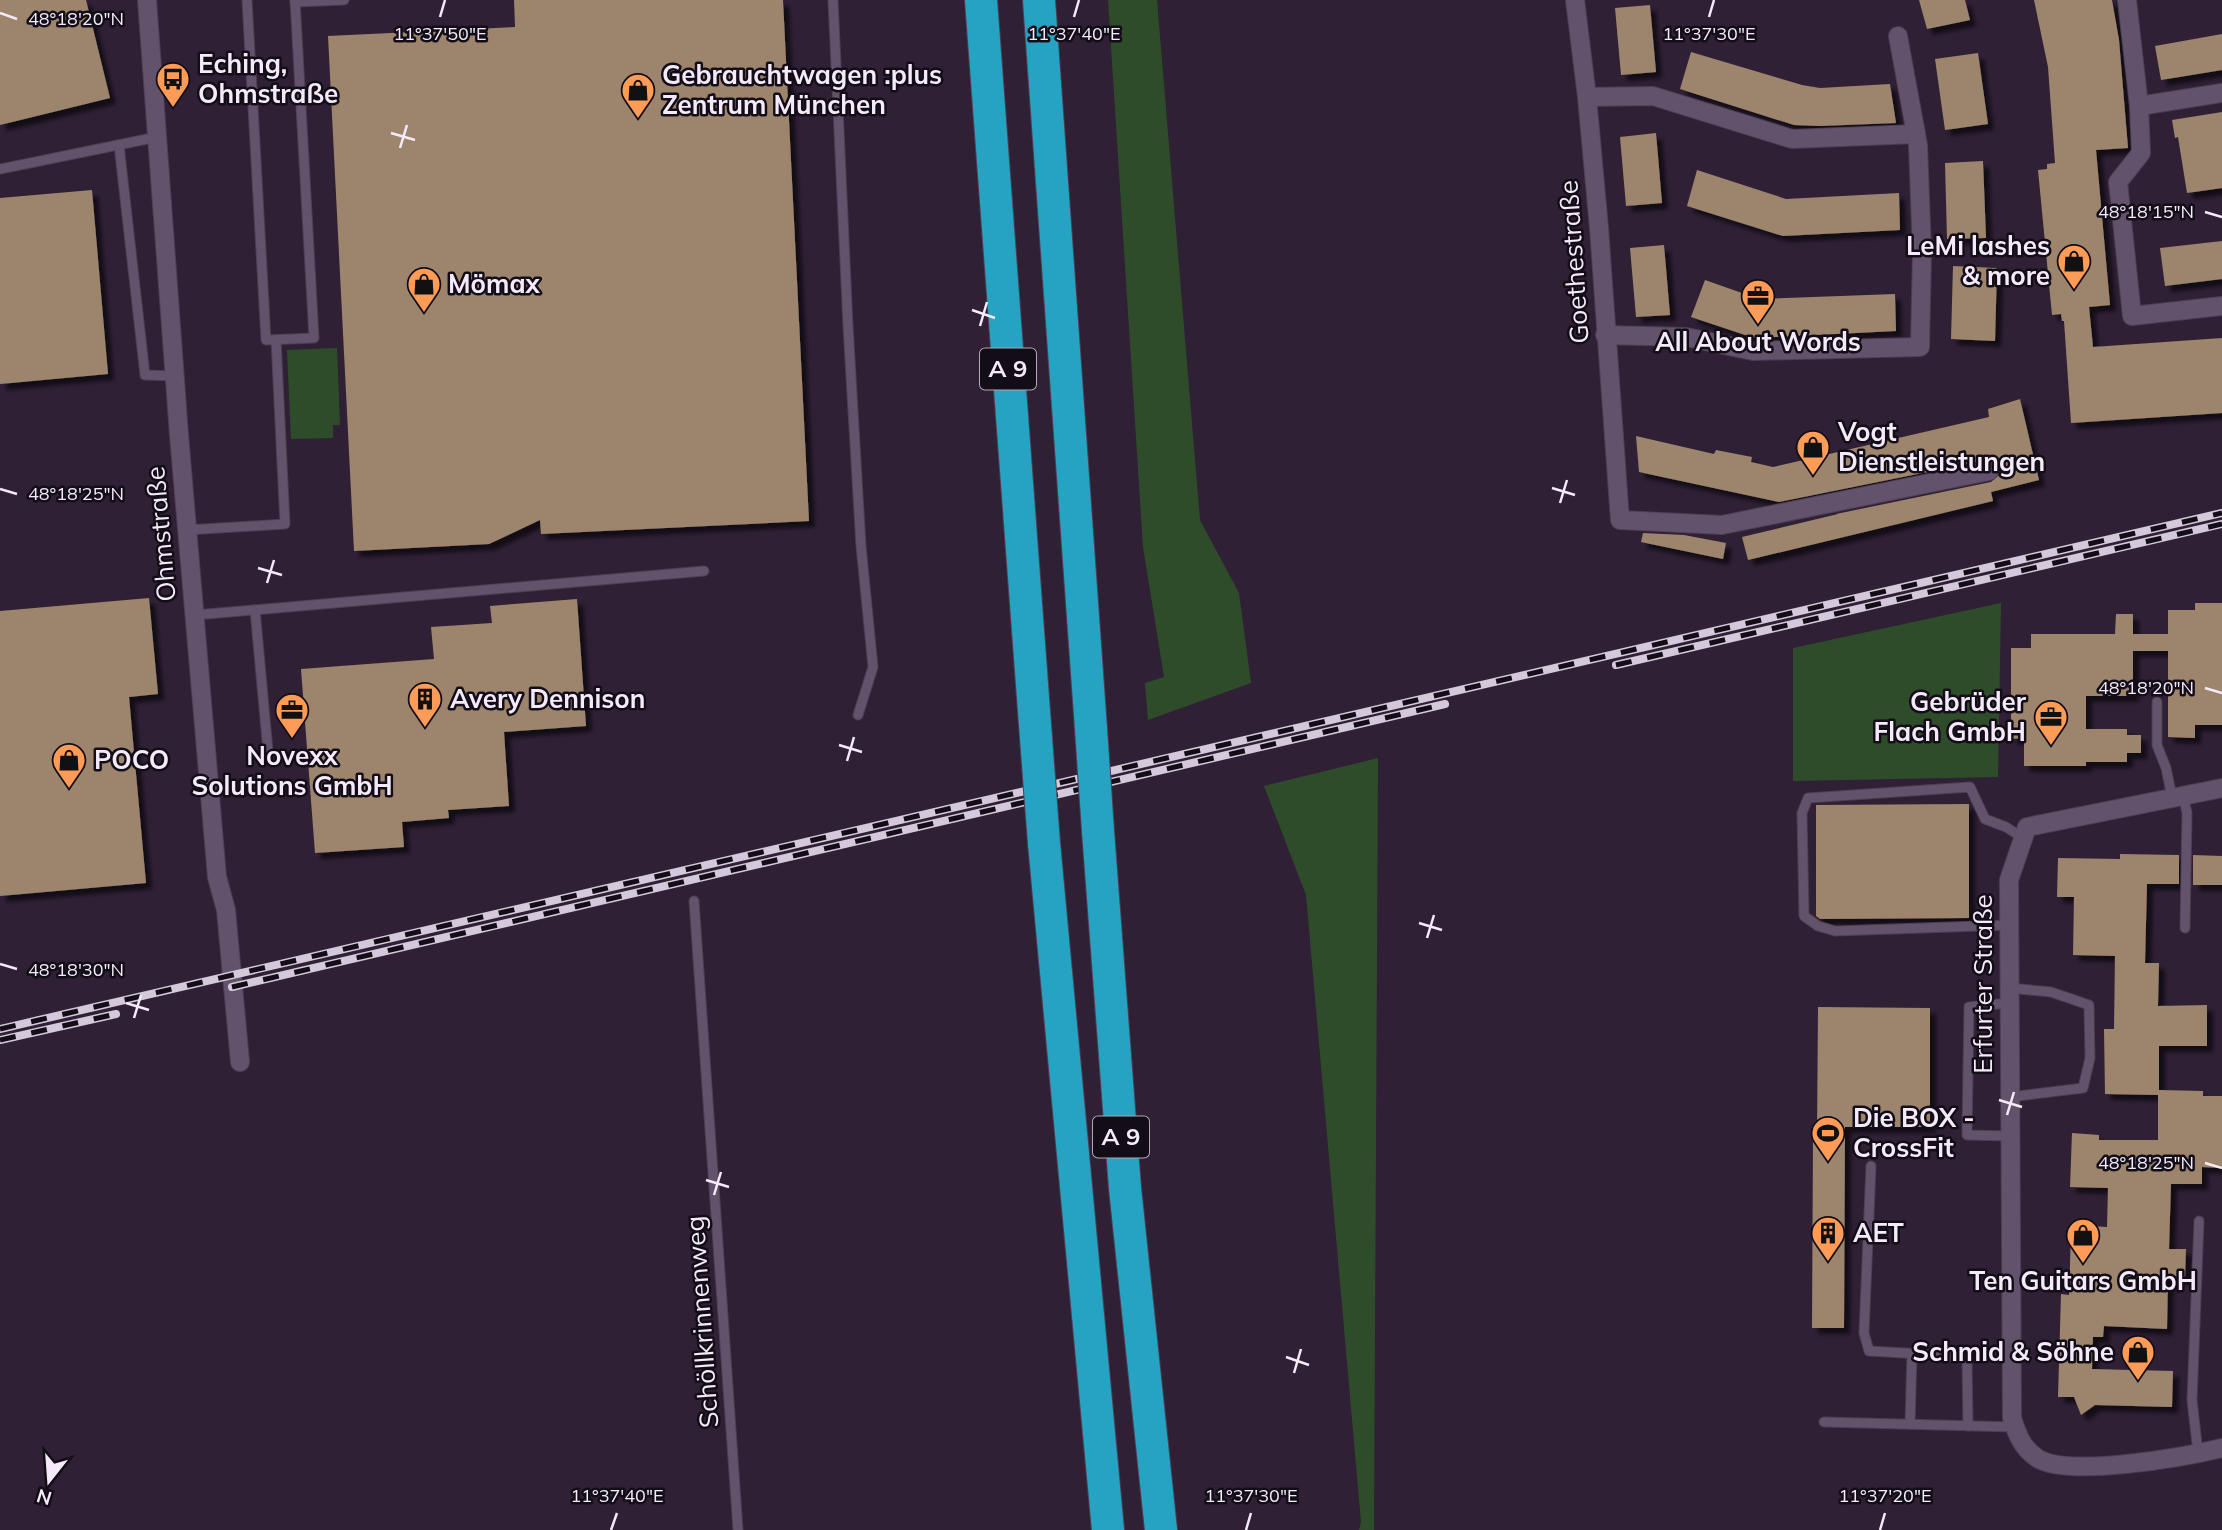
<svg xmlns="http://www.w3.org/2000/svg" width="2222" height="1530" font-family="Mulish,sans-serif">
  <defs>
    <filter id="shadow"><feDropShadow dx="6" dy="6" stdDeviation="2" flood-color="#0009"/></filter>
  </defs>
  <rect width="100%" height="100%" fill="#2f2036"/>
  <g fill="#2f4c2a">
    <polygon points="1108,0 1157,0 1200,520 1239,593 1251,683 1148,720 1145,683 1164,677 1143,547"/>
    <polygon points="337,348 340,425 333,425 333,438 291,439 287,350"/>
    <polygon points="2001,603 1998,777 1793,781 1793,648"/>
    <polygon points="1378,758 1374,1530 1359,1530 1361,1522 1306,895 1264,786"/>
  </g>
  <g fill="#9c856c" filter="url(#shadow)">
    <polygon points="0,0 86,0 110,98 0,125"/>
    <polygon points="514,0 783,0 809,521 541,534 540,520 489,544 354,551 328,36 515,27"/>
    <polygon points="1919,0 1965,0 1970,20 1927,29"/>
    <polygon points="2034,0 2112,0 2119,40 2128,148 2096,150 2110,305 2089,307 2093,347 2222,338 2222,413 2071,423 2064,321 2062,321 2061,314 2052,315 2038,170 2047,169 2047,164 2055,163 2048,67"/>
    <polygon points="1650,5 1656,72 1621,75 1615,8"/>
    <polygon points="2222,34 2222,70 2161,80 2155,46"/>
    <polygon points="1691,52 1802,85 1820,88 1890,84 1896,123 1820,126 1794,125 1680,89"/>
    <polygon points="1978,53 1988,124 1945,130 1935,59"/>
    <polygon points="2222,112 2222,188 2187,193 2178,137 2175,138 2172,120"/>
    <polygon points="1656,133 1662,203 1626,206 1620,137"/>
    <polygon points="1983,161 1986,238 1947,239 1945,163"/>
    <polygon points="1697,170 1786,199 1899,193 1900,230 1783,236 1687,206"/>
    <polygon points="92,190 108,374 0,384 0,198"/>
    <polygon points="2222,241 2222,279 2165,286 2160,248"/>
    <polygon points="1664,245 1670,315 1636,317 1630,248"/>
    <polygon points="1953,266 1997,268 1995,341 1951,339"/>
    <polygon points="1705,280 1759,299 1895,294 1896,331 1754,338 1691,317"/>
    <polygon points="2020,399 2039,480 1991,492 1993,501 1748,560 1742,537 1838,514 1836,514 1991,482 1999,475 2000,468 1993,461 1987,460 1779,502 1639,472 1636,436 1714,454 1716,450 1752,457 1751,462 1773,467 1989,417 1988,409"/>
    <polygon points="1643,533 1684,535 1726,543 1723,559 1641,542"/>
    <polygon points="149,598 158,694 129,697 146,883 0,896 0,611"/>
    <polygon points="577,599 586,726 504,732 509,806 448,810 449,818 402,822 404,847 315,853 301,669 434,659 431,627 492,623 490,606"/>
    <polygon points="2195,603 2222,603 2222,725 2195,725 2195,738 2168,737 2168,651 2133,651 2133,696 2086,696 2086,729 2127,729 2127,735 2141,735 2141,753 2127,753 2127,762 2086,762 2086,766 2024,766 2024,738 2011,739 2011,648 2031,648 2031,634 2115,634 2116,614 2133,614 2133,634 2168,634 2168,610 2195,610"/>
    <polygon points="1969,804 1969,918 1820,919 1816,916 1816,805"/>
    <polygon points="2120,854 2179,855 2179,884 2147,884 2145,963 2159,963 2158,1006 2207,1005 2207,1046 2159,1046 2159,1090 2203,1091 2203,1096 2222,1096 2222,1168 2202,1167 2202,1184 2171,1184 2169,1249 2186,1249 2185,1278 2168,1277 2167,1329 2104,1326 2103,1337 2093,1337 2092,1369 2173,1371 2172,1407 2095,1405 2081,1415 2074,1397 2058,1397 2061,1294 2069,1295 2071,1232 2091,1233 2091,1226 2107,1227 2108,1188 2070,1187 2072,1133 2099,1135 2099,1140 2158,1140 2158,1095 2105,1094 2104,1029 2114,1029 2115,956 2073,955 2074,897 2057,897 2058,858 2120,859"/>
    <polygon points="2193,855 2222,856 2222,885 2193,885"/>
    <polygon points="1818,1007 1930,1008 1930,1127 1845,1127 1844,1328 1812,1328 1813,1136 1817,1136"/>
  </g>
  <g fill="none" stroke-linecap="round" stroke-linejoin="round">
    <defs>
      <g id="service">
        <polyline points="247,0 266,340 314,338 295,0"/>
        <polyline points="833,0 848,326 861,546 873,667 858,715"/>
        <polyline points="295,2 344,0"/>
        <polyline points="119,145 145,375 175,376"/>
        <polyline points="0,169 157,137"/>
        <polyline points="187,530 285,524 276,340"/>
        <polyline points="255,610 268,751"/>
        <polyline points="195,615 704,571"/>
        <polyline points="2157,702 2157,745 2166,768 2172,797"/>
        <polyline points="2183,795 2187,813 2185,928"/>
        <polyline points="694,901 738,1530"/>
        <polyline points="2009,925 1835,931 1818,926 1804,916 1802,813 1808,798 1970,787 1985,819 2006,827 2023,838"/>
        <polyline points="2009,988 2051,992 2089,1005 2090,1058 2083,1088 2010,1097"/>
        <polyline points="2009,1003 1969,1007 1967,1135 2010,1136"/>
        <polyline points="1871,1166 1864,1333 1869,1351 1940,1355 1967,1359 1968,1426"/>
        <polyline points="1824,1422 2015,1427"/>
        <polyline points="1910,1424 1912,1353"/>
        <polyline points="2198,1453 2192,1400 2199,1221"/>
      </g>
      <g id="minor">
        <polyline points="147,0 179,435 217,877 226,910 240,1062"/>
        <polyline points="1575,0 1587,97 1599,228 1620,520 1722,525 1989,471"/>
        <polyline points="2127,0 2139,106 2141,153 2118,182 2132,316 2222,306"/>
        <polyline points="1587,97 1653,96 1792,139 1916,134"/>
        <polyline points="2139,106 2222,93"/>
        <polyline points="1605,335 1686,337 1753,351 1920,347 1922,252 1918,145 1898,36"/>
        <path d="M 2222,788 L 2027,827 L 2009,880 L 2012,1418 C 2017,1434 2022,1448 2037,1458 C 2068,1478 2185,1457 2222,1448"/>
      </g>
      <g id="motorway">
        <polyline points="981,0 1036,738"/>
        <polyline points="1039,0 1091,729"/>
        <polyline points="1098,831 1125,1188 1161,1530"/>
        <polyline points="1044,843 1108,1530"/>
      </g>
    </defs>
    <use href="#service" stroke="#4c3f52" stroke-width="11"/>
    <use href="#minor" stroke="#4c3f52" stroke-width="20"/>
    <use href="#motorway" stroke="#4c3f52" stroke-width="34"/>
    <use href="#service" stroke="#63526c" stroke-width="9"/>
    <use href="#minor" stroke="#63526c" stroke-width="18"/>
    <use href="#motorway" stroke="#26a3c2" stroke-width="32"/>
    <defs>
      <g id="rail">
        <polyline points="1616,665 2222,524"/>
        <polyline points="232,987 1445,704"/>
        <polyline points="0,1029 2222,513"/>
        <polyline points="0,1040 116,1014"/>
      </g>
    </defs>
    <use href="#rail" stroke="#d4c9da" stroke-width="8"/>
    <use href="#rail" stroke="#130d17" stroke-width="5" stroke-dasharray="16" stroke-linecap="butt"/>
    <defs>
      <g id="motorway-bridge">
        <polyline points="1091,729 1098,831"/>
        <polyline points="1036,738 1044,843"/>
      </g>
    </defs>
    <use href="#motorway-bridge" stroke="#4c3f52" stroke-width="34" stroke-linecap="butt"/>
    <use href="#motorway-bridge" stroke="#26a3c2" stroke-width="32"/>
  </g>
  <path fill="none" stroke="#f4eaf9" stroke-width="2.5" d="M 0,13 L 17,19M 440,17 L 445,0M 1074,17 L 1079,0M 1709,17 L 1714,0M 391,133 L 415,140M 400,148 L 407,125M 2205,212 L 2222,217M 972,310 L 995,318M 980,326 L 987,302M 1552,488 L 1575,495M 0,489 L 17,494M 1560,503 L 1567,480M 258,568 L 282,575M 267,583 L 274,560M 2205,688 L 2222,693M 839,745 L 862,752M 847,761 L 854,737M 1419,923 L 1442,930M 1427,938 L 1434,915M 0,964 L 17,969M 126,1003 L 149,1010M 134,1018 L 141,995M 1999,1100 L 2022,1107M 2007,1115 L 2014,1092M 2205,1163 L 2222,1168M 706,1180 L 729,1187M 714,1195 L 721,1172M 1286,1357 L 1309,1365M 1294,1373 L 1301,1349M 611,1530 L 617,1513M 1246,1530 L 1251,1513M 1880,1530 L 1885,1513"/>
  <defs>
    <symbol id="bus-pin" viewBox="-11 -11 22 30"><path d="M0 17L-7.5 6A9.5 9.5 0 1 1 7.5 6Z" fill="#fe9c57" stroke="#130d17"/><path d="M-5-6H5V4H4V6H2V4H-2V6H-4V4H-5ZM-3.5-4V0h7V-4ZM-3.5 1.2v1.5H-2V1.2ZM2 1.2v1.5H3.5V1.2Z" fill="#111"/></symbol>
    <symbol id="shop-pin" viewBox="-11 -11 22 30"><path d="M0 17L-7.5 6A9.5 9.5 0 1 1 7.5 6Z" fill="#fe9c57" stroke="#130d17"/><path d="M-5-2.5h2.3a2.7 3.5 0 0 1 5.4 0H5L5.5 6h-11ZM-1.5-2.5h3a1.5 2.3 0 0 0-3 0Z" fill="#111"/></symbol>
    <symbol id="office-pin" viewBox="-11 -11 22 30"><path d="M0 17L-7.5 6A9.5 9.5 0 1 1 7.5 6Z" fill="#fe9c57" stroke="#130d17"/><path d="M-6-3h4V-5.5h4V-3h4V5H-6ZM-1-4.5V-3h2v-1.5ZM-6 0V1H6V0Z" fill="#111"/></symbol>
    <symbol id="building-pin" viewBox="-11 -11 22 30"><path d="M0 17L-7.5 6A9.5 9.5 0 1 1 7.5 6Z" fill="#fe9c57" stroke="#130d17"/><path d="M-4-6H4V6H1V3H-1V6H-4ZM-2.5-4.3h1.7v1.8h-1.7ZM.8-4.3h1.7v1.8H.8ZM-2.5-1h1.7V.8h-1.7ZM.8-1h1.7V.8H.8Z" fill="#111"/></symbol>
    <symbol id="stadium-pin" viewBox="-11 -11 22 30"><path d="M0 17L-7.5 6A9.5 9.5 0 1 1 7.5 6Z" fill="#fe9c57" stroke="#130d17"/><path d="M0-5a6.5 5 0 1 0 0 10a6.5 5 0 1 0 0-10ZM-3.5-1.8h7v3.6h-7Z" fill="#111"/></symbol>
  </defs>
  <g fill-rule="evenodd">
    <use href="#bus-pin" x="154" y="60" width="38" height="52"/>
    <use href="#shop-pin" x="619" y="71" width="38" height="52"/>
    <use href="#shop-pin" x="2055" y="242" width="38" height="52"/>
    <use href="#shop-pin" x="405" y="265" width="38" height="52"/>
    <use href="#office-pin" x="1739" y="277" width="38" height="52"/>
    <use href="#shop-pin" x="1794" y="428" width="38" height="52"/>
    <use href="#building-pin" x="406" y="680" width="38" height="52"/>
    <use href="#office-pin" x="273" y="691" width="38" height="52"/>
    <use href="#office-pin" x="2032" y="698" width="38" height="52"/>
    <use href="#shop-pin" x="50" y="741" width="38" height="52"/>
    <use href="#stadium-pin" x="1809" y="1114" width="38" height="52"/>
    <use href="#building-pin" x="1809" y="1214" width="38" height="52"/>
    <use href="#shop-pin" x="2064" y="1216" width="38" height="52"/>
    <use href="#shop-pin" x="2119" y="1333" width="38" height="52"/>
  </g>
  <g text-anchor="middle" stroke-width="5" stroke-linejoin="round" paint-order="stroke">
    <g fill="#130d17" stroke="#b0a8b5" stroke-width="2">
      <rect x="980" y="348.5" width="56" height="41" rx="5"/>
      <rect x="1093" y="1116.5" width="56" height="41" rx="5"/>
    </g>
    <g font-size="24" font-weight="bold" fill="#f4eaf9">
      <text x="1008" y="377">A 9</text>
      <text x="1121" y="1145">A 9</text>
    </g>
    <g font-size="26" font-weight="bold" fill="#f4eaf9" stroke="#130d17" text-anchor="start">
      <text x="198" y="73">Eching,<tspan x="198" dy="30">Ohmstraße</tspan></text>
      <text x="662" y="84">Gebrauchtwagen :plus<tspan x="662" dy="30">Zentrum München</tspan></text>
      <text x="2050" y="255" text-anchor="end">LeMi lashes<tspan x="2050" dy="30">&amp; more</tspan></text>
      <text x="448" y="293">Mömax</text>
      <text x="1758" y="351" text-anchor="middle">All About Words</text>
      <text x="1838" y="441">Vogt<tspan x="1838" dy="30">Dienstleistungen</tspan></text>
      <text x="450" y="708">Avery Dennison</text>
      <text x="2026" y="711" text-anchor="end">Gebrüder<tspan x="2026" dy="30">Flach GmbH</tspan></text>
      <text x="292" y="765" text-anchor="middle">Novexx<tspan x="292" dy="30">Solutions GmbH</tspan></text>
      <text x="94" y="769">POCO</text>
      <text x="1853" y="1127">Die BOX -<tspan x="1853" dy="30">CrossFit</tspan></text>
      <text x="1853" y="1242">AET</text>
      <text x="2083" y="1290" text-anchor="middle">Ten Guitars GmbH</text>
      <text x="2114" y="1361" text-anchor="end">Schmid &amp; Söhne</text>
    </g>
    <g font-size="26" fill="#f4eaf9" stroke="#130d17">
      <text transform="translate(1574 262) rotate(-94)" y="9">Goethestraße</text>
      <text transform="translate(161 534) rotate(-95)" y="9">Ohmstraße</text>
      <text transform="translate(1983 984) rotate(-90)" y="9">Erfurter Straße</text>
      <text transform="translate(702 1322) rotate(-94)" y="9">Schöllkrinnenweg</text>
    </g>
  </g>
  <g font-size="18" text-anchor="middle" fill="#f4eaf9" stroke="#130d17" stroke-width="5" stroke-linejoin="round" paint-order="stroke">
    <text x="76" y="25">48°18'20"N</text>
    <text x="440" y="40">11°37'50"E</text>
    <text x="1074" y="40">11°37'40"E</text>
    <text x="1709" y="40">11°37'30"E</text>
    <text x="2146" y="218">48°18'15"N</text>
    <text x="76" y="500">48°18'25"N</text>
    <text x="2146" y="694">48°18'20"N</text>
    <text x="76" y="976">48°18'30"N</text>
    <text x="2146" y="1169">48°18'25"N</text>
    <text x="617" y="1502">11°37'40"E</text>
    <text x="1251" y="1502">11°37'30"E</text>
    <text x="1885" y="1502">11°37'20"E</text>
  </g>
  <g transform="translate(49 1481) rotate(197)" stroke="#130d17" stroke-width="5" paint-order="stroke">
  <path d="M0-5L12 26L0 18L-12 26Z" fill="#f4eaf9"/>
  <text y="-10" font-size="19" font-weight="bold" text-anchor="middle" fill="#f4eaf9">N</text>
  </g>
</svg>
